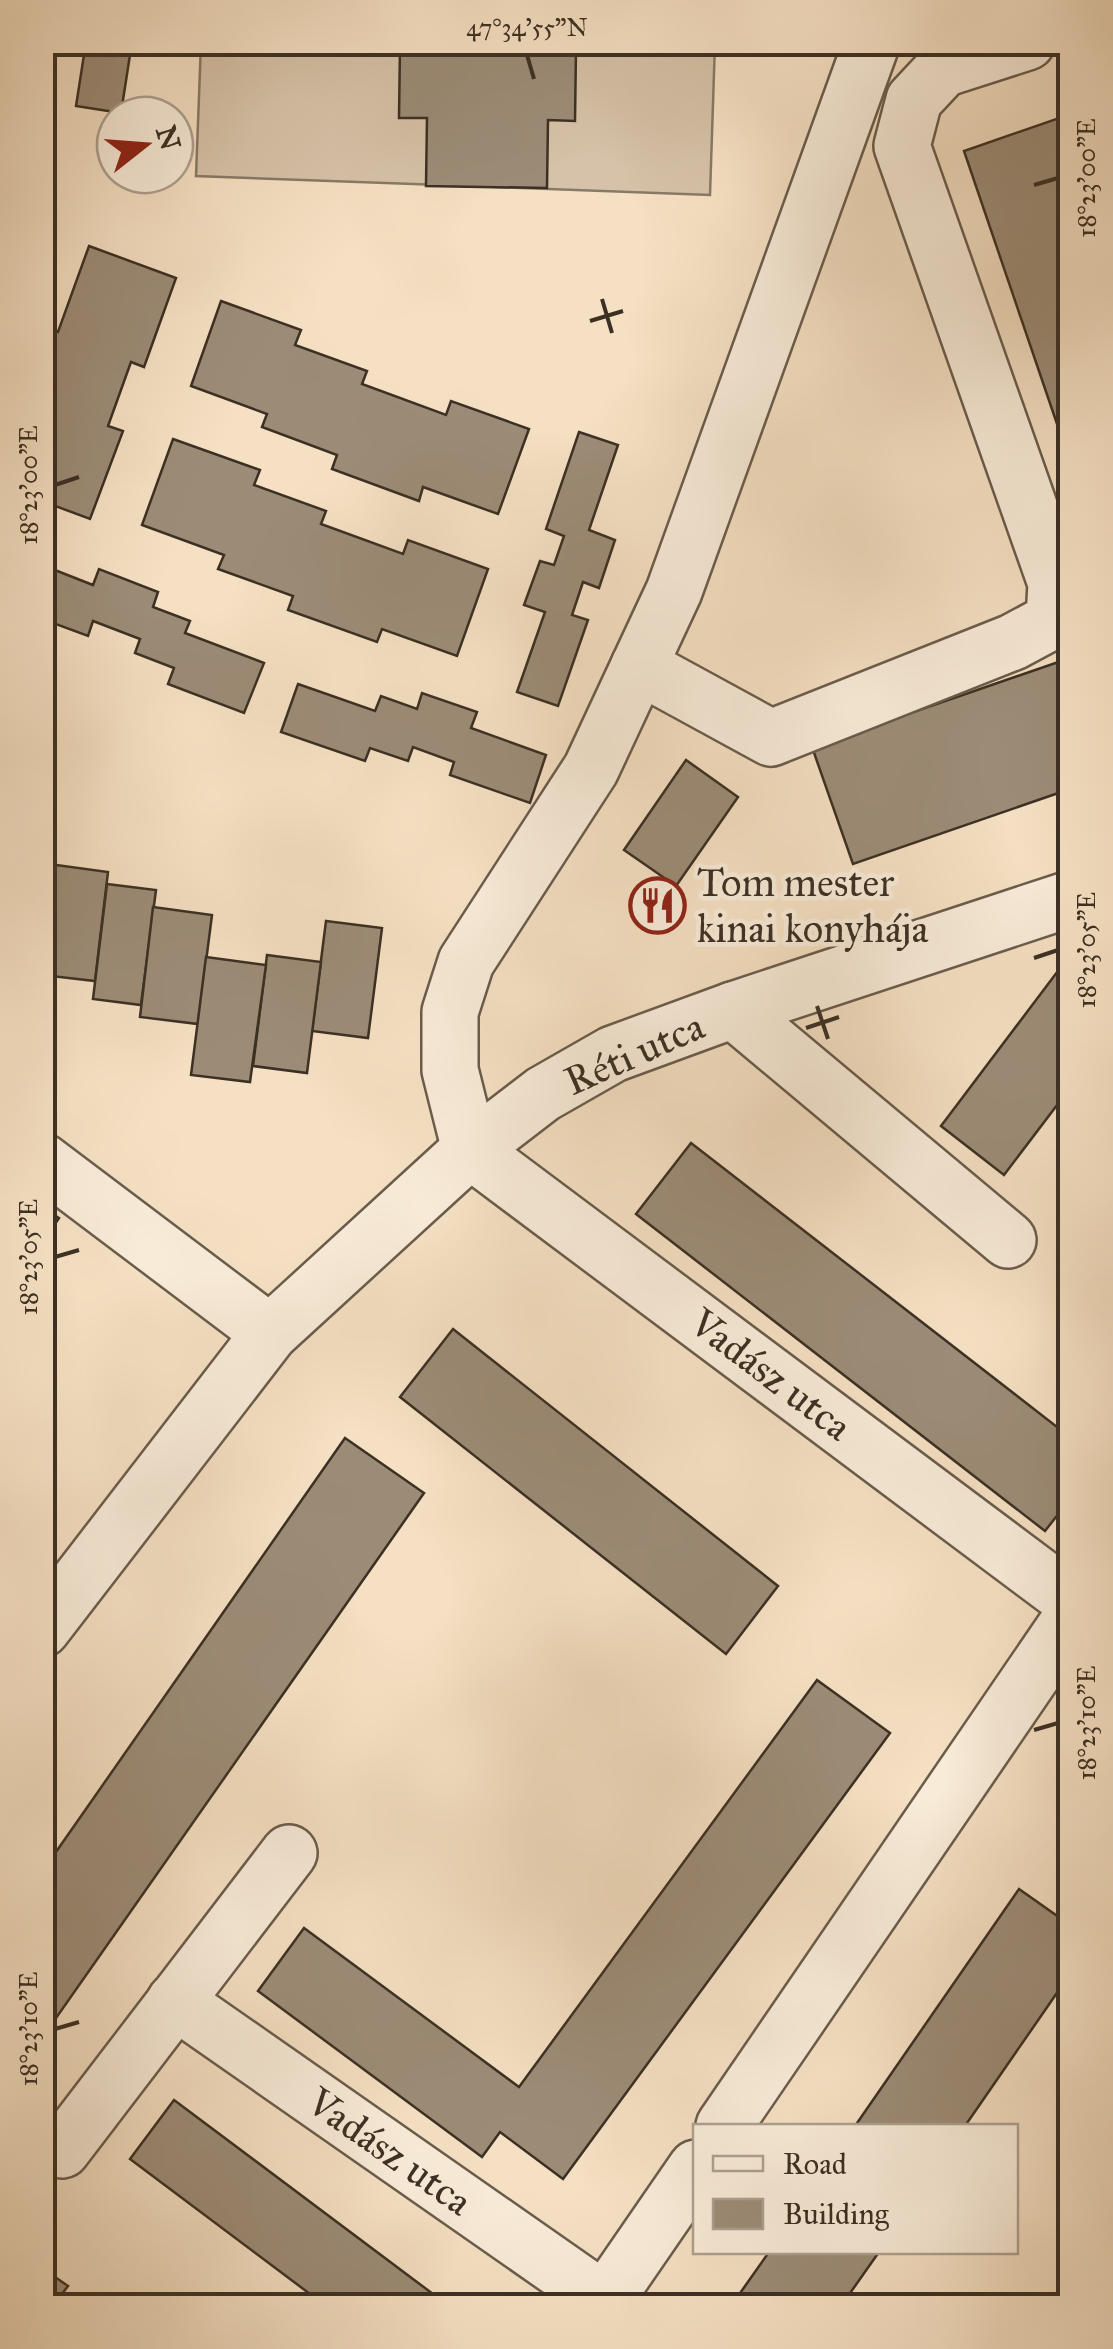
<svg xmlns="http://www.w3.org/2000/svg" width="1113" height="2349" font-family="'IM FELL Great Primer',serif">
  <rect width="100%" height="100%" fill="#f5e0c3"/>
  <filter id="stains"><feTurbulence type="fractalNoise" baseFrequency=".002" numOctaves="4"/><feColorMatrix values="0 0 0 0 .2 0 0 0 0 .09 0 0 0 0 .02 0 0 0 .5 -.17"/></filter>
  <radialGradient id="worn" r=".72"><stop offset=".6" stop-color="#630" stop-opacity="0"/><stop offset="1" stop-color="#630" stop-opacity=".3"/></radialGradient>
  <polygon fill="#d6c2a8" stroke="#897966" stroke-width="2.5" points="201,43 715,43 710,195 196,176"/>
  <g fill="#9c8c77" stroke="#3c3024" stroke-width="2.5">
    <polygon points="86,42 132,42 121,113 76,106"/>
    <polygon points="400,46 576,49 575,121 548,120 547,188 426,186 427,118 399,118"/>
    <polygon points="1062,117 1070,143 1070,462 964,151"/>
    <polygon points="89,246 176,278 144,367 131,362 108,426 123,431 90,519 42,501 42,326 58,332"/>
    <polygon points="221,301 301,330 295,345 367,371 362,384 446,415 451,401 529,429 498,514 423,487 419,501 332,469 337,455 262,427 267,414 191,386"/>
    <polygon points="579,432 618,445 589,530 615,540 599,588 583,582 572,615 588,620 558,706 517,692 545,612 524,605 540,561 554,565 564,536 546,529"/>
    <polygon points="173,439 260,470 254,485 326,511 321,524 403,554 408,540 488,569 457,656 382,629 377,642 288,610 293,596 218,569 224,555 142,525"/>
    <polygon points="42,565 93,585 99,569 158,592 153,607 190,621 185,633 264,663 244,713 168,684 174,668 135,653 140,639 93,621 88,636 42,619"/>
    <polygon points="1070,658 1070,789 853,864 812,747"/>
    <polygon points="298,684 375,711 381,696 417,709 422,693 477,712 471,728 546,755 530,803 450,775 454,762 413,747 408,761 370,748 365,761 281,732"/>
    <polygon points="686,760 738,797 676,886 624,850"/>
    <polygon points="42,820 55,821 42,916"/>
    <polygon points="49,864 108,872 95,981 42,975 42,916"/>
    <polygon points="107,884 156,890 141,1005 93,999"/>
    <polygon points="153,907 212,915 198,1024 140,1017"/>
    <polygon points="326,921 382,928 368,1038 312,1031"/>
    <polygon points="267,955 321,962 307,1073 253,1066"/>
    <polygon points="1070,955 1070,1088 1004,1175 941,1126"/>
    <polygon points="206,957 266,965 250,1082 191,1075"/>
    <polygon points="691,1143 1070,1437 1070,1499 1045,1531 636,1214"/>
    <polygon points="42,1207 59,1218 42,1243"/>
    <polygon points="453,1329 778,1586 726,1654 400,1397"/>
    <polygon points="345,1438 424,1493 42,2038 42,1872"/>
    <polygon points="817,1680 890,1733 563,2179 500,2132 482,2157 258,1991 304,1928 519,2087"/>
    <polygon points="1019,1889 1070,1925 1070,1974 965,2126 855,2126"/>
    <polygon points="174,2100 449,2306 326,2306 130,2159"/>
    <polygon points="769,2252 879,2252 841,2306 731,2306"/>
    <polygon points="42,2268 68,2286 53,2306 42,2306"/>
  </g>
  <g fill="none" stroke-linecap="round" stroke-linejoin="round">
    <defs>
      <g id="minor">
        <polyline points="872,42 674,591 591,769 466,962 450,1012 450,1070 470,1150 1070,1599"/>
        <polyline points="639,666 771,738 1013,642 1054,620 1056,583 902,146 914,100 943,69 1027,42"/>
        <polyline points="733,1010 1008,1240"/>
        <polyline points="42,1161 270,1333"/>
        <polyline points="42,1629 270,1333 470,1150 543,1094 613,1054 733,1010 1070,899"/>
        <polyline points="175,2001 605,2301"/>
        <polyline points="724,2126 1070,1620"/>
        <polyline points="62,2150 289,1853"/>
        <polyline points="601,2306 696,2168"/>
      </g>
    </defs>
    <use href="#minor" stroke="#6a5c4c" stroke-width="60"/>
    <use href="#minor" stroke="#f8ebd8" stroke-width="55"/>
  </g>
  <path fill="none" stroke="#3c3024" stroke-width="4" d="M 527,55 L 534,79M 1034,185 L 1058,178M 602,299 L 612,333M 590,321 L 623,311M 55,485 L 79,477M 1034,958 L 1058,950M 817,1006 L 828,1039M 806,1028 L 839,1017M 55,1257 L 79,1250M 1034,1730 L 1058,1723M 55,2029 L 79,2022"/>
  <defs>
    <symbol id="restaurant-ring" viewBox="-11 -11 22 22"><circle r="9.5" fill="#f8ebd8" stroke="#8f2418" stroke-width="1.5"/><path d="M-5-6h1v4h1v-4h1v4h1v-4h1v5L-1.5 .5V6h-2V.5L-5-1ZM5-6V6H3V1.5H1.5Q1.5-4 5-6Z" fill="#8f2418"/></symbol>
  </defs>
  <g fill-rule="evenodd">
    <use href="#restaurant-ring" x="626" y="874" width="63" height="63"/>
  </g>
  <g text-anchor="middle" stroke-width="9" stroke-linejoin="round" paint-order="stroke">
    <g font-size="40" fill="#3c3024" stroke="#f8ebd8" text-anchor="start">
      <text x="697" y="896">Tom mester<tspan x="697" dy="46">kinai konyhája</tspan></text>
    </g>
    <g font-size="40" fill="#3c3024" stroke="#f8ebd8">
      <text transform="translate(634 1053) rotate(-24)" y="14">Réti utca</text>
      <text transform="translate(771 1374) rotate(37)" y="14">Vadász utca</text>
      <text transform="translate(390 2151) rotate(35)" y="14">Vadász utca</text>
    </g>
  </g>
  <rect width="1113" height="2349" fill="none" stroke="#f5e0c3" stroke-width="110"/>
  <rect x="693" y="2124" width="325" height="130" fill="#f8ebd8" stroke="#ada090" stroke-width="2.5"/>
  <rect x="713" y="2156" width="50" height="15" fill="#f8ebd8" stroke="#ada090" stroke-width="2.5"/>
  <text x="783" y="2174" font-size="30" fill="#3c3024">Road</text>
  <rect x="713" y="2199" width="50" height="30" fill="#9c8c77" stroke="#ada090" stroke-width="2.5"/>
  <text x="783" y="2224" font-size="30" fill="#3c3024">Building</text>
  <g transform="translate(145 145) rotate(73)"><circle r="48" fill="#f8ebd8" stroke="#ada090" stroke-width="2.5"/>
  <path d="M0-8L18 38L0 25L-18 38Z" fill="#8f2418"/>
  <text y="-15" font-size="28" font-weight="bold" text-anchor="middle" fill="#3c3024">N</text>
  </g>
  <rect x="55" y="55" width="1003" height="2239" fill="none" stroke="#3c3024" stroke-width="4"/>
  <g font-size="25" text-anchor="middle" fill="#3c3024">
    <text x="527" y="36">47°34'55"N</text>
    <text transform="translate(1086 178) rotate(-90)" y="9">18°23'00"E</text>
    <text transform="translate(28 485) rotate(-90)" y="9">18°23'00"E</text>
    <text transform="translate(1086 950) rotate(-90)" y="9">18°23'05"E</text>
    <text transform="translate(28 1257) rotate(-90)" y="9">18°23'05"E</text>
    <text transform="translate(1086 1723) rotate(-90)" y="9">18°23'10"E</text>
    <text transform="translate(28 2029) rotate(-90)" y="9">18°23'10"E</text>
  </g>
  <rect width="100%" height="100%" filter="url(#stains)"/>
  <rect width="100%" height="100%" fill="url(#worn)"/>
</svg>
